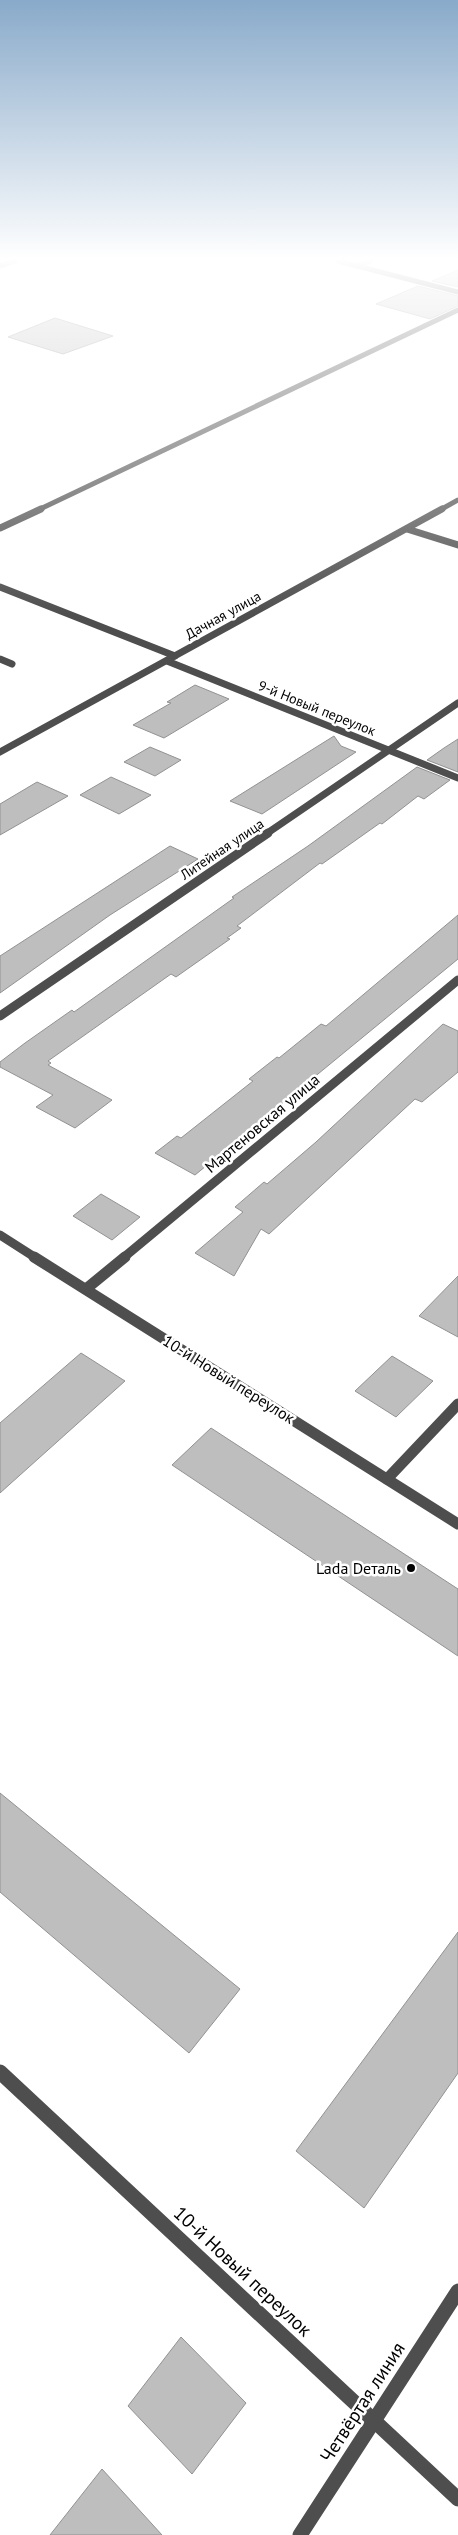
<svg xmlns="http://www.w3.org/2000/svg" width="458" height="2535" font-family="'PT Sans',sans-serif">
  <rect width="100%" height="100%" fill="#fff"/>
  <g fill="#bebebe" stroke="#929292">
    <polygon points="458,270 458,287 432,281"/>
    <polygon points="418,286 458,296 458,306 430,319 376,304"/>
    <polygon points="55,318 113,336 63,354 8,337"/>
    <polygon points="195,685 229,699 164,738 133,725 171,703 167,702"/>
    <polygon points="334,736 341,746 356,752 262,814 230,801"/>
    <polygon points="458,739 458,772 427,760 444,748"/>
    <polygon points="150,747 181,760 155,776 124,762"/>
    <polygon points="417,767 450,780 424,799 418,796 382,824 380,823 322,864 320,863 237,926 241,928 227,938 230,939 176,977 171,974 48,1061 51,1063 48,1065 112,1100 75,1128 36,1107 53,1095 0,1067 0,1062 25,1043 72,1010 74,1012 234,898 232,897 308,846"/>
    <polygon points="111,777 151,795 119,814 80,795"/>
    <polygon points="37,782 68,796 0,835 0,804"/>
    <polygon points="170,846 198,859 110,915 0,993 0,956"/>
    <polygon points="458,915 458,959 195,1175 155,1153 177,1136 181,1138 253,1081 249,1079 277,1057 279,1058 321,1024 326,1026"/>
    <polygon points="443,1024 458,1031 458,1072 422,1102 415,1099 269,1234 261,1229 234,1276 195,1253 243,1212 235,1207 264,1182 267,1184 316,1142"/>
    <polygon points="101,1194 140,1217 112,1240 73,1216"/>
    <polygon points="458,1276 458,1337 419,1316"/>
    <polygon points="81,1353 125,1381 0,1493 0,1423"/>
    <polygon points="392,1356 433,1381 396,1417 355,1391"/>
    <polygon points="211,1428 458,1589 458,1656 172,1465"/>
    <polygon points="0,1793 240,1989 189,2053 0,1892"/>
    <polygon points="458,1932 458,2073 364,2208 296,2151"/>
    <polygon points="181,2337 246,2403 192,2474 128,2406"/>
    <polygon points="102,2469 162,2535 50,2535"/>
  </g>
  <g fill="none" stroke-linecap="round" stroke-linejoin="round">
    <polyline stroke="#4e4e4e" stroke-width="5" points="357,266 370,261"/>
    <g stroke="#4e4e4e" stroke-width="5">
      <polyline points="0,266 15,261"/>
      <polyline points="38,510 458,310"/>
      <polyline points="440,510 458,500"/>
    </g>
    <g stroke="#4e4e4e" stroke-width="7">
      <polyline points="0,528 41,509"/>
      <polyline points="407,529 458,545"/>
      <polyline points="0,587 175,656"/>
      <polyline points="0,659 12,664"/>
      <polyline points="167,661 458,778"/>
      <polyline points="0,752 442,509"/>
      <polyline points="266,834 458,703"/>
    </g>
    <g stroke="#4e4e4e" stroke-width="9">
      <polyline points="0,1016 268,833"/>
      <polyline points="0,1235 36,1258"/>
      <polyline points="123,1258 458,980"/>
    </g>
    <g stroke="#4e4e4e" stroke-width="11">
      <polyline points="34,1257 458,1524"/>
      <polyline points="86,1289 125,1257"/>
      <polyline points="387,1479 458,1404"/>
    </g>
    <polyline stroke="#4e4e4e" stroke-width="15" points="0,2072 458,2499"/>
    <polyline stroke="#4e4e4e" stroke-width="5" points="338,261 458,292"/>
    <polyline stroke="#4e4e4e" stroke-width="15" points="300,2535 458,2291"/>
  </g>
  <linearGradient id="sky" x2="0" y2="1"><stop stop-color="#89aaca"/><stop offset="0.42" stop-color="#fff"/><stop offset="1" stop-color="#fff" stop-opacity="0"/></linearGradient>
  <rect width="458" height="616" fill="url(#sky)"/>
  <circle fill="#000" stroke="#fff" stroke-width="2" cx="411" cy="1568" r="5"/>
  <g text-anchor="middle" stroke-width="5" stroke-linejoin="round" paint-order="stroke">
    <g font-size="14" fill="#000" stroke="#fff">
      <text transform="translate(223 615) rotate(-29)" y="5">Дачная улица</text>
      <text transform="translate(317 708) rotate(22)" y="5">9-й Новый переулок</text>
      <text transform="translate(222 849) rotate(-34)" y="5">Литейная улица</text>
    </g>
    <g font-size="16" fill="#000" stroke="#fff">
      <text transform="translate(262 1123) rotate(-40)" y="6">Мартеновская улица</text>
      <text transform="translate(229 1379) rotate(32)" y="6">10-й Новый переулок</text>
    </g>
    <g font-size="16" fill="#000" stroke="#fff" text-anchor="end">
      <text x="401" y="1574">Lada Dеталь</text>
    </g>
    <g font-size="19" fill="#000" stroke="#fff">
      <text transform="translate(243 2271) rotate(43)" y="7">10-й Новый переулок</text>
      <text transform="translate(362 2402) rotate(-57)" y="7">Четвёртая линия</text>
    </g>
  </g>
</svg>
